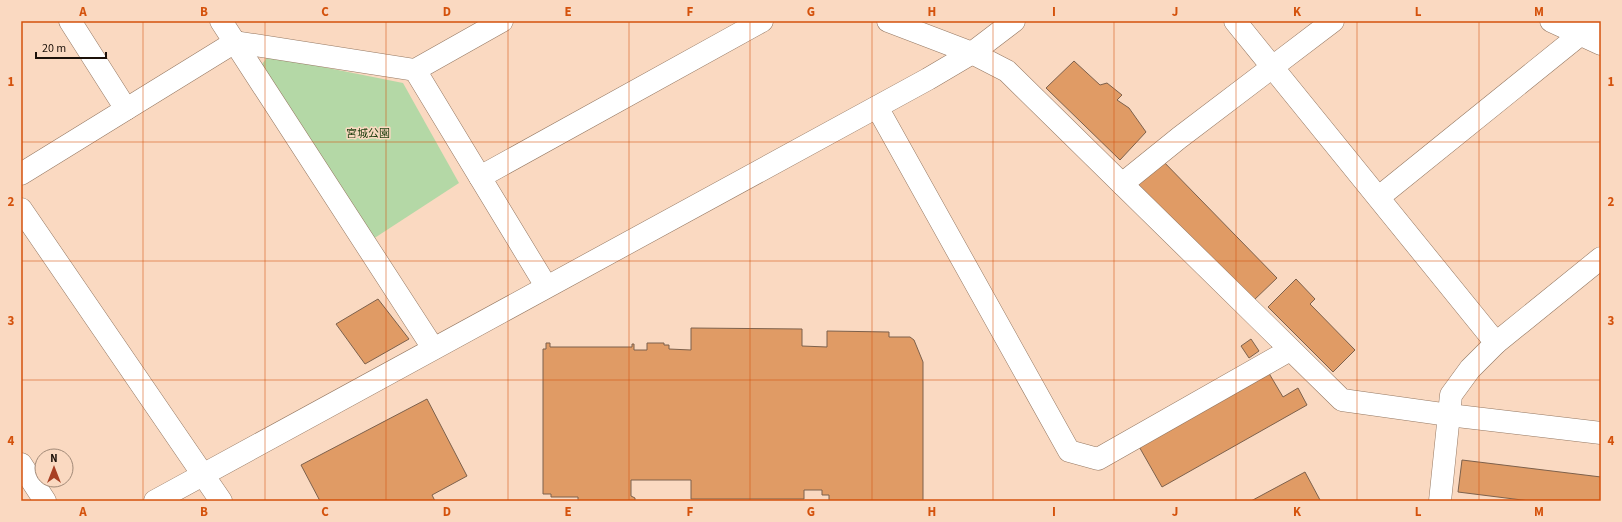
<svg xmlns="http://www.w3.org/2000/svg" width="1622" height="522" font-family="'Source Sans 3','Noto Sans JP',sans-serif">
  <rect width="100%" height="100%" fill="#fad9c1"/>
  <polygon fill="#b4d8a6" points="268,56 403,83 459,183 373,239 260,67"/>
  <g fill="#e09b65" stroke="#7d614c">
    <polygon points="1074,61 1100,85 1107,83 1122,95 1117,100 1129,108 1146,132 1120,160 1046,88"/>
    <polygon points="1159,157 1277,278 1253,301 1135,181"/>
    <polygon points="1296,279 1315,299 1310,304 1355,350 1333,372 1268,307"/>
    <polygon points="378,299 409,339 365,364 336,324"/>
    <polygon points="691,328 802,329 802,346 827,347 827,331 889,332 889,337 910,337 914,340 923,362 923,501 829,501 829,495 822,495 822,490 804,490 804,499 691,499 691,480 631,480 631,496 635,498 635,501 578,501 578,497 551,497 551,494 543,494 543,349 546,349 546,343 550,343 550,347 632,347 632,344 634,344 634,350 647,350 647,343 664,343 664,345 669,345 669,349 691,350"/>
    <polygon points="1251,339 1259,351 1249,358 1241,346"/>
    <polygon points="1267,370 1283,397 1298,388 1307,405 1162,487 1137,443"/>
    <polygon points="427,399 467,476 432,495 435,501 320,501 301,465"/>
    <polygon points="1462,460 1601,477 1601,501 1530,501 1458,492"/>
    <polygon points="1305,472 1320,500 1319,501 1251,501"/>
  </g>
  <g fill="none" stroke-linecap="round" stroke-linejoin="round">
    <defs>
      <g id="minor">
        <polyline points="70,21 126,109"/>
        <polyline points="221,21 433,348"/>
        <polyline points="888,21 972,53 1007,71 1342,400 1449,415 1601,433"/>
        <polyline points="1235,21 1496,343 1601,258"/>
        <polyline points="1551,21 1601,44"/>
        <polyline points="415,70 546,286"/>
        <polyline points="877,107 1069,451 1098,459 1290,350"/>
        <polyline points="21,174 235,42 415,70 502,21"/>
        <polyline points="480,177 762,21"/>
        <polyline points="1122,184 1179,138 1333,21"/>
        <polyline points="1379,197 1597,21"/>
        <polyline points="21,209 221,501"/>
        <polyline points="21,464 45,501"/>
        <polyline points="155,501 928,79 972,53 1014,21"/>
        <polyline points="1440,501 1451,395 1470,369 1496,343"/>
      </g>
    </defs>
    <use href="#minor" stroke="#957862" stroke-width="23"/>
    <use href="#minor" stroke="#fff" stroke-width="22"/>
  </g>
  <path fill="none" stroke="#d4520c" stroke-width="1" stroke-opacity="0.55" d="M 143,21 L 143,501M 265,21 L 265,501M 386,21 L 386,501M 508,21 L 508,501M 629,21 L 629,501M 750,21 L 750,501M 872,21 L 872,501M 993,21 L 993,501M 1114,21 L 1114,501M 1236,21 L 1236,501M 1357,21 L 1357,501M 1479,21 L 1479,501M 21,142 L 1601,142M 21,261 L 1601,261M 21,380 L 1601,380"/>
  <g text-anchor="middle" stroke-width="3" stroke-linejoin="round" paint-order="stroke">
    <g font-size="11" fill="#214112" stroke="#fad9c1">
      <text x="368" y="137">宮城公園</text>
    </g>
  </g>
  <rect width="1622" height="522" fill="none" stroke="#fad9c1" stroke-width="44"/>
  <g transform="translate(54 468)"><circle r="19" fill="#fad9c1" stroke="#a18977"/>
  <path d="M0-3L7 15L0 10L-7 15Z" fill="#a83f23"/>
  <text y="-6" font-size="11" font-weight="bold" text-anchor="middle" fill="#1c1109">N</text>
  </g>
  <path d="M36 52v6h70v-6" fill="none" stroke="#1c1109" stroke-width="2"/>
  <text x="42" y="52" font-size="12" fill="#1c1109" stroke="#fad9c1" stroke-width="3" paint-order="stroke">20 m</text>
  <rect x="22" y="22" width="1578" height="478" fill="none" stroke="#d4520c" stroke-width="1.5"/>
  <g font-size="13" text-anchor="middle" font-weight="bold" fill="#d4520c">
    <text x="83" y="16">A</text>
    <text x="204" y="16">B</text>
    <text x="325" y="16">C</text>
    <text x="447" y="16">D</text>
    <text x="568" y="16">E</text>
    <text x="690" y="16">F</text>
    <text x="811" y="16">G</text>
    <text x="932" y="16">H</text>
    <text x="1054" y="16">I</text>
    <text x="1175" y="16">J</text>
    <text x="1297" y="16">K</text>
    <text x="1418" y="16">L</text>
    <text x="1539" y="16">M</text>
    <text x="11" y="86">1</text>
    <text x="1611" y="86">1</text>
    <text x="11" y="206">2</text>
    <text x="1611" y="206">2</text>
    <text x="11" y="325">3</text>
    <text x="1611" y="325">3</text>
    <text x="11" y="445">4</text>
    <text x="1611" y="445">4</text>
    <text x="83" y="516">A</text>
    <text x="204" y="516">B</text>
    <text x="325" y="516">C</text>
    <text x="447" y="516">D</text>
    <text x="568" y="516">E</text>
    <text x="690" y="516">F</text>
    <text x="811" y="516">G</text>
    <text x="932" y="516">H</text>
    <text x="1054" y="516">I</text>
    <text x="1175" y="516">J</text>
    <text x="1297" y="516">K</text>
    <text x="1418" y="516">L</text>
    <text x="1539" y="516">M</text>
  </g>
</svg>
